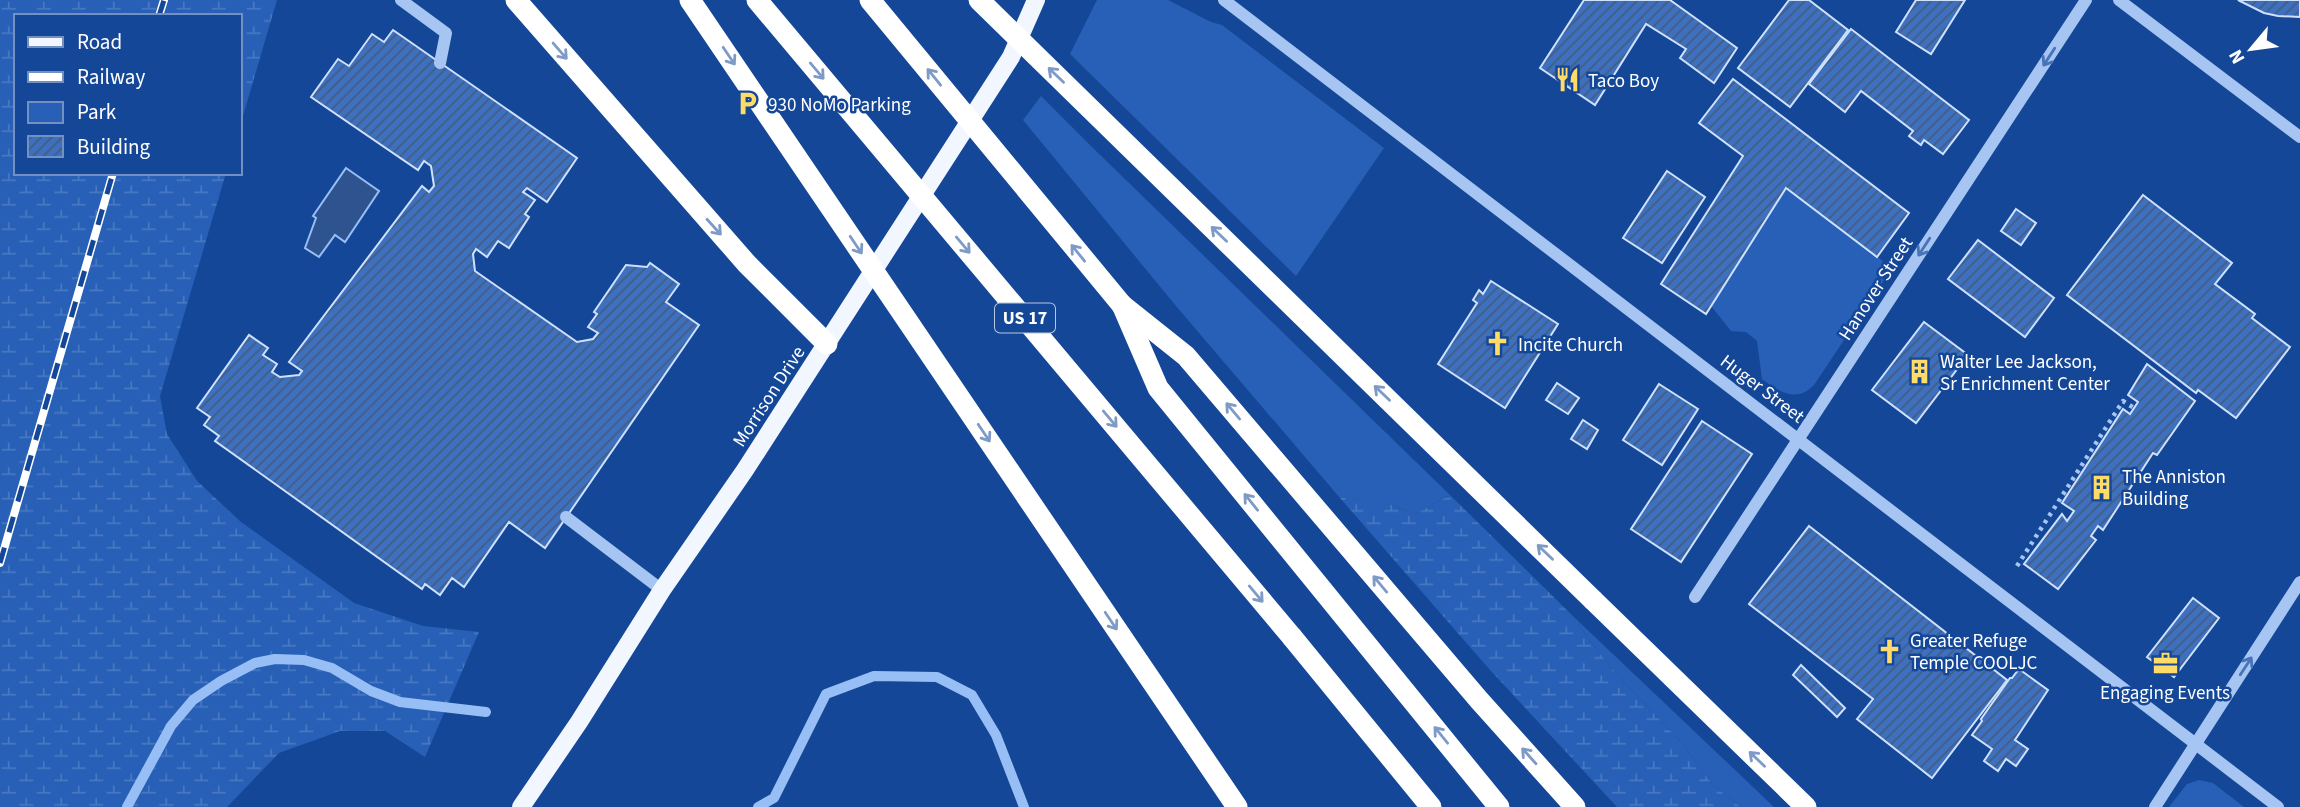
<svg xmlns="http://www.w3.org/2000/svg" width="2300" height="807" font-family="'Source Sans 3',sans-serif">
  <defs>
    <pattern id="wetland-marsh" width="20" height="14" patternUnits="userSpaceOnUse" patternTransform="scale(1.75)"><rect width="20" height="14" fill="#2760b6"/><path d="M1 5h8M5 5V1M11 12h8M15 12V8" fill="none" stroke="#4778c1"/></pattern>
    <pattern id="building-hatch" width="6" height="6" patternUnits="userSpaceOnUse" patternTransform="scale(1.75)"><rect width="6" height="6" fill="#3d70bf"/><path d="M-1 1l2-2M0 6l6-6M5 7l2-2" fill="none" stroke="#455c80"/></pattern>
  </defs>
  <rect width="100%" height="100%" fill="#144797"/>
  <g fill="#2760b6">
    <polygon points="1097,0 1168,0 1211,22 1222,25 1384,148 1296,276 1070,54"/>
    <polygon points="1041,96 1092,147 1450,495 1415,514 1392,505 1370,505 1356,498 1340,498 1176,306 1023,120"/>
    <path d="M 1786,188 L 1892,268 L 1814,385 C 1797,403 1779,392 1762,379 L 1757,341 L 1746,332 L 1731,331 L 1711,306 Z"/>
    <polygon points="1575,618 1774,807 1741,807 1713,785 1680,741 1614,671 1587,637"/>
    <polygon points="2199,780 2213,783 2244,807 2169,807 2187,784"/>
  </g>
  <g fill="url(#wetland-marsh)">
    <polygon points="0,0 277,0 240,126 240,16 16,16 16,173 226,173 160,396 167,434 197,481 241,522 354,603 423,626 479,632 425,757 385,731 340,731 279,753 227,807 0,807"/>
    <polygon points="1450,495 1575,618 1587,637 1614,671 1680,741 1713,785 1741,807 1617,807 1490,670 1340,498 1356,498 1371,505 1392,505 1415,514"/>
  </g>
  <polygon fill="#2e538f" stroke="#98bff5" stroke-width="2" points="346,168 379,191 345,242 335,235 319,257 305,248 316,218 313,216"/>
  <g fill="none" stroke-linecap="round" stroke-linejoin="round">
    <g stroke="#98bff5" stroke-width="10">
      <polyline points="127,807 171,726 193,700 221,681 255,663 275,659 304,660 332,668 371,691 400,702 486,712"/>
      <polyline points="758,807 774,798 826,694 874,676 937,677 972,695 996,735 1024,807"/>
    </g>
  </g>
  <g fill="url(#building-hatch)" stroke="#cee1fd" stroke-width="2">
    <polygon points="1584,0 1670,0 1737,48 1714,83 1680,58 1686,49 1646,24 1595,105 1540,68"/>
    <polygon points="1789,0 1809,0 1848,30 1790,107 1738,68"/>
    <polygon points="1916,0 1965,0 1931,54 1896,32"/>
    <polygon points="2238,0 2300,0 2300,17 2278,16 2264,13"/>
    <polygon points="1851,29 1969,120 1943,154 1924,140 1921,145 1909,136 1913,131 1861,91 1845,112 1809,84"/>
    <polygon points="393,30 577,158 547,202 527,188 523,192 535,200 525,214 529,217 509,248 498,241 487,257 476,249 473,254 475,271 577,342 593,339 598,333 588,327 597,314 594,312 626,265 647,267 650,263 679,284 666,302 699,325 545,548 509,522 464,587 452,578 440,595 425,584 422,589 215,441 219,436 204,425 210,417 197,408 249,335 268,348 263,355 277,364 272,372 280,377 299,375 302,371 289,362 422,186 429,192 434,186 431,166 424,161 418,170 311,97 338,59 349,66 372,34 384,42"/>
    <polygon points="1733,79 1909,213 1877,257 1786,188 1706,314 1661,284 1743,156 1699,123"/>
    <polygon points="1667,171 1705,197 1662,263 1623,238"/>
    <polygon points="2143,195 2232,263 2215,284 2255,314 2252,318 2290,347 2236,418 2198,390 2196,393 2067,295"/>
    <polygon points="2016,209 2036,223 2021,245 2001,231"/>
    <polygon points="1978,240 2054,298 2025,337 1948,279"/>
    <polygon points="1491,281 1558,324 1505,408 1438,364 1477,303 1473,300 1479,290 1483,294"/>
    <polygon points="1924,322 1968,355 1916,423 1872,390"/>
    <polygon points="2147,364 2195,401 2157,455 2153,453 2103,530 2098,526 2091,536 2096,540 2058,589 2024,564 2062,514 2067,521 2074,511 2062,503 2123,409 2130,414 2138,402 2128,395"/>
    <polygon points="1557,383 1579,398 1568,414 1546,400"/>
    <polygon points="1659,384 1698,409 1662,465 1623,440"/>
    <polygon points="1583,420 1598,430 1587,449 1571,439"/>
    <polygon points="1702,421 1752,454 1681,562 1631,529"/>
    <polygon points="1809,526 2007,680 1932,778 1857,719 1873,699 1749,604"/>
    <polygon points="2193,598 2219,618 2174,677 2147,657"/>
    <polygon points="1801,665 1845,708 1837,717 1793,675"/>
    <polygon points="2019,669 2048,690 2015,740 2028,749 2016,766 2006,759 1998,771 1984,761 1992,749 1972,735 1982,721 1981,719 2010,678 2012,678"/>
  </g>
  <g fill="none" stroke-linecap="round" stroke-linejoin="round">
    <polyline stroke="#a6c5f2" stroke-width="4.5" stroke-dasharray="3.5 5" stroke-linecap="butt" points="2017,566 2123,401 2134,408"/>
    <g stroke="#a6c5f2" stroke-width="12">
      <polyline points="401,0 446,33 440,63"/>
      <polyline points="1224,0 2278,807"/>
      <polyline points="2119,0 2300,137"/>
      <polyline points="566,517 662,590"/>
      <polyline points="1695,597 2086,0"/>
      <polyline points="2155,807 2300,582"/>
    </g>
    <polyline stroke="#f1f6ff" stroke-width="18" points="521,807 579,722 662,590 745,470 1011,57 1036,0"/>
    <g stroke="#fff" stroke-width="21">
      <polyline points="516,0 747,264 827,344"/>
      <polyline points="1122,305 1186,356 1479,700 1575,807"/>
      <polyline points="1123,307 1158,388 1499,807"/>
      <polyline points="1593,600 1806,807"/>
      <polyline points="1292,637 1431,807"/>
    </g>
    <defs>
      <g id="rail">
        <polyline points="159,16 164,0"/>
        <polyline points="0,563 113,173"/>
      </g>
    </defs>
    <use href="#rail" stroke="#fff" stroke-width="8"/>
    <use href="#rail" stroke="#144797" stroke-width="5" stroke-dasharray="16" stroke-linecap="butt"/>
    <g stroke="#fff" stroke-width="21">
      <polyline points="690,0 1237,807"/>
      <polyline points="757,0 1292,637"/>
      <polyline points="870,0 1122,305"/>
      <polyline points="979,0 1593,600"/>
    </g>
  </g>
  <defs><path id="oneway-shaft" d="M-6 0H5M1.5-3L5.5 0L1.5 3" fill="none" stroke-width="1.6" stroke-linecap="round" stroke-linejoin="round" transform="scale(1.75)"/></defs>
  <g stroke="#7e9ac6">
    <use href="#oneway-shaft" transform="translate(560 51) rotate(49)"/>
    <use href="#oneway-shaft" transform="translate(729 56) rotate(56)"/>
    <use href="#oneway-shaft" transform="translate(817 71) rotate(50)"/>
    <use href="#oneway-shaft" transform="translate(1056 75) rotate(-136)"/>
    <use href="#oneway-shaft" transform="translate(934 77) rotate(-129)"/>
    <use href="#oneway-shaft" transform="translate(714 227) rotate(48)"/>
    <use href="#oneway-shaft" transform="translate(1219 234) rotate(-136)"/>
    <use href="#oneway-shaft" transform="translate(856 245) rotate(56)"/>
    <use href="#oneway-shaft" transform="translate(963 245) rotate(50)"/>
    <use href="#oneway-shaft" transform="translate(1078 253) rotate(-129)"/>
    <use href="#oneway-shaft" transform="translate(1382 393) rotate(-136)"/>
    <use href="#oneway-shaft" transform="translate(1233 411) rotate(-130)"/>
    <use href="#oneway-shaft" transform="translate(1110 419) rotate(50)"/>
    <use href="#oneway-shaft" transform="translate(984 433) rotate(56)"/>
    <use href="#oneway-shaft" transform="translate(1251 502) rotate(-129)"/>
    <use href="#oneway-shaft" transform="translate(1545 552) rotate(-136)"/>
    <use href="#oneway-shaft" transform="translate(1380 584) rotate(-130)"/>
    <use href="#oneway-shaft" transform="translate(1256 594) rotate(50)"/>
    <use href="#oneway-shaft" transform="translate(1111 621) rotate(56)"/>
    <use href="#oneway-shaft" transform="translate(1441 735) rotate(-129)"/>
    <use href="#oneway-shaft" transform="translate(1529 756) rotate(-132)"/>
    <use href="#oneway-shaft" transform="translate(1757 759) rotate(-136)"/>
  </g>
  <g stroke="#4773b7">
    <use href="#oneway-shaft" transform="translate(2049 57) rotate(123)"/>
    <use href="#oneway-shaft" transform="translate(1924 247) rotate(123)"/>
    <use href="#oneway-shaft" transform="translate(2246 666) rotate(-57)"/>
  </g>
  <defs>
    <symbol id="restaurant-bare" viewBox="-9 -9 18 18"><path d="M-5-6h1v4h1v-4h1v4h1v-4h1v5L-1.5 .5V6h-2V.5L-5-1ZM5-6V6H3V1.5H1.5Q1.5-4 5-6Z" fill="#ffdb67" stroke="#144797" stroke-width="2.5" paint-order="stroke"/></symbol>
    <symbol id="parking-bare" viewBox="-9 -9 18 18"><path d="M-3.5-5.5H1a3.5 3.5 0 0 1 0 7H-1V5.5H-3.5ZM-1-3.4V-.6H.8a1.4 1.4 0 0 0 0-2.8Z" fill="#ffdb67" stroke="#144797" stroke-width="2.5" paint-order="stroke"/></symbol>
    <symbol id="church-bare" viewBox="-9 -9 18 18"><path d="M-1.2-6h2.4v3.5h3.3v2.4h-3.3V6h-2.4V-.1h-3.3v-2.4h3.3Z" fill="#ffdb67" stroke="#144797" stroke-width="2.5" paint-order="stroke"/></symbol>
    <symbol id="building-bare" viewBox="-9 -9 18 18"><path d="M-4-6H4V6H1V3H-1V6H-4ZM-2.5-4.3h1.7v1.8h-1.7ZM.8-4.3h1.7v1.8H.8ZM-2.5-1h1.7V.8h-1.7ZM.8-1h1.7V.8H.8Z" fill="#ffdb67" stroke="#144797" stroke-width="2.5" paint-order="stroke"/></symbol>
    <symbol id="office-bare" viewBox="-9 -9 18 18"><path d="M-6-3h4V-5.5h4V-3h4V5H-6ZM-1-4.5V-3h2v-1.5ZM-6 0V1H6V0Z" fill="#ffdb67" stroke="#144797" stroke-width="2.5" paint-order="stroke"/></symbol>
  </defs>
  <g fill-rule="evenodd">
    <use href="#restaurant-bare" x="1550" y="62" width="35" height="35"/>
    <use href="#parking-bare" x="730" y="86" width="35" height="35"/>
    <use href="#church-bare" x="1480" y="326" width="35" height="35"/>
    <use href="#building-bare" x="1902" y="354" width="35" height="35"/>
    <use href="#building-bare" x="2084" y="470" width="35" height="35"/>
    <use href="#church-bare" x="1872" y="634" width="35" height="35"/>
    <use href="#office-bare" x="2148" y="646" width="35" height="35"/>
  </g>
  <g text-anchor="middle" stroke-width="5" stroke-linejoin="round" paint-order="stroke">
    <rect fill="#144797" stroke="#b8c8e0" stroke-width="2" x="995" y="303.5" width="60" height="29" rx="5"/>
    <g font-size="18" font-weight="bold" fill="#fff">
      <text x="1025" y="324">US 17</text>
    </g>
    <g font-size="19" fill="#fff" stroke="#144797" text-anchor="start">
      <text x="1588" y="87">Taco Boy</text>
      <text x="768" y="111">930 NoMo Parking</text>
      <text x="1518" y="351">Incite Church</text>
      <text x="1940" y="368">Walter Lee Jackson,<tspan x="1940" dy="22">Sr Enrichment Center</tspan></text>
      <text x="2122" y="483">The Anniston<tspan x="2122" dy="22">Building</tspan></text>
      <text x="1910" y="647">Greater Refuge<tspan x="1910" dy="22">Temple COOLJC</tspan></text>
      <text x="2165" y="699" text-anchor="middle">Engaging Events</text>
    </g>
    <g font-size="19" fill="#fff" stroke="#144797">
      <text transform="translate(1875 288) rotate(-57)" y="7">Hanover Street</text>
      <text transform="translate(1763 388) rotate(37)" y="7">Huger Street</text>
      <text transform="translate(768 396) rotate(-57)" y="7">Morrison Drive</text>
    </g>
  </g>
  <rect x="14" y="14" width="228" height="161" fill="#144797" stroke="#7291c1" stroke-width="2"/>
  <rect x="28" y="37" width="35" height="10" fill="#f1f6ff" stroke="#7291c1" stroke-width="2"/>
  <text x="77" y="49" font-size="21" fill="#ffffff">Road</text>
  <rect x="28" y="72" width="35" height="10" fill="#ffffff" stroke="#7291c1" stroke-width="2"/>
  <text x="77" y="84" font-size="21" fill="#ffffff">Railway</text>
  <rect x="28" y="102" width="35" height="21" fill="#2760b6" stroke="#7291c1" stroke-width="2"/>
  <text x="77" y="119" font-size="21" fill="#ffffff">Park</text>
  <rect x="28" y="136" width="35" height="21" fill="url(#building-hatch)" stroke="#7291c1" stroke-width="2"/>
  <text x="77" y="154" font-size="21" fill="#ffffff">Building</text>
  <g transform="translate(2251 49) rotate(241)" stroke="#144797" stroke-width="5" paint-order="stroke">
  <path d="M0-5L12 26L0 18L-12 26Z" fill="#ffffff"/>
  <text y="-10" font-size="19" font-weight="bold" text-anchor="middle" fill="#ffffff">N</text>
  </g>
</svg>
